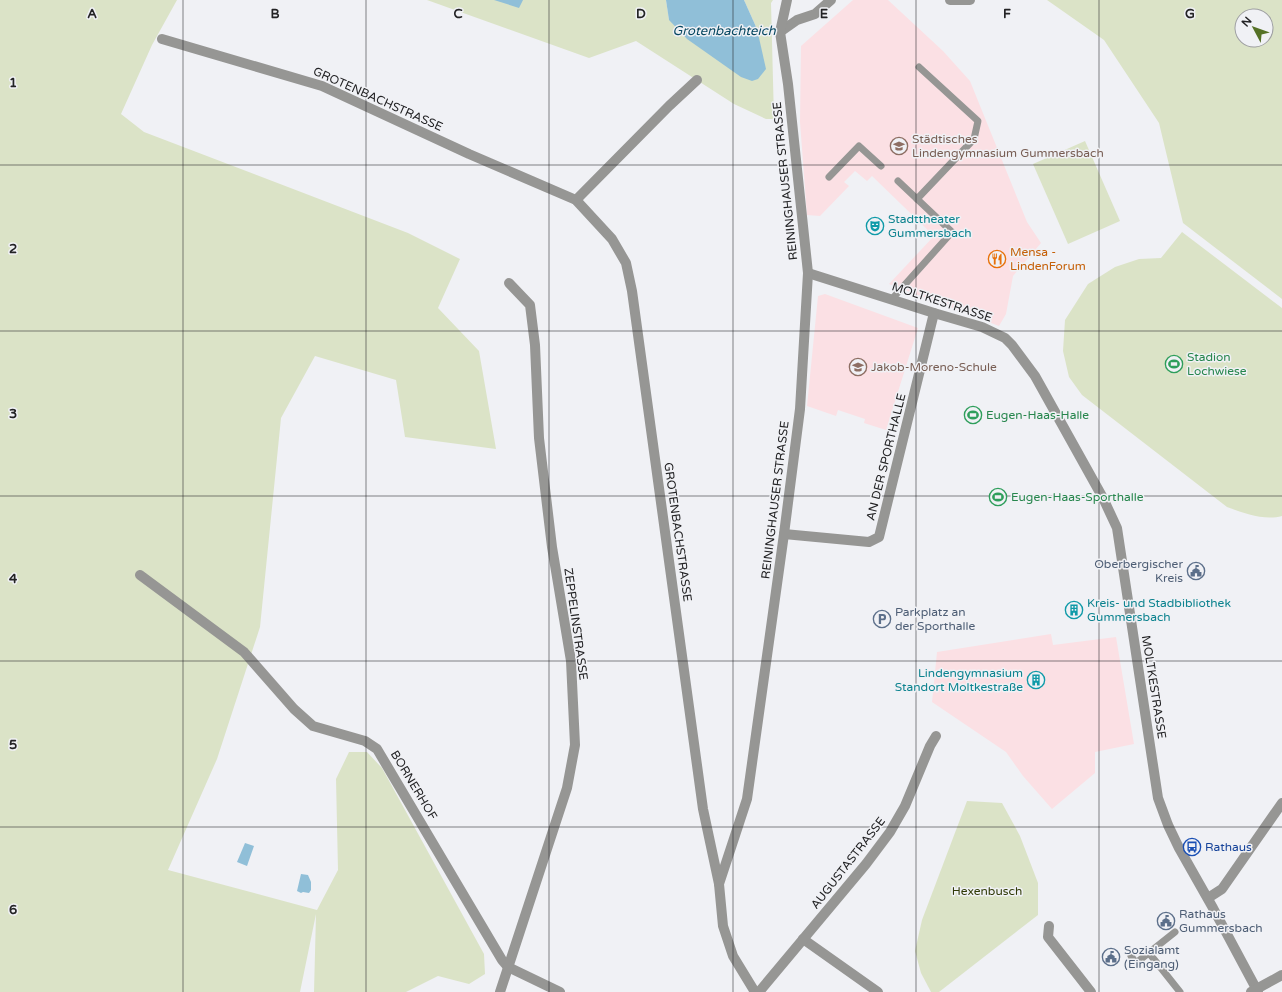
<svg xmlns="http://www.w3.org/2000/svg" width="1282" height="992" font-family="'Varela Round',sans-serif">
  <rect width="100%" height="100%" fill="#f0f1f5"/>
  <g fill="#fbe0e4">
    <polygon points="853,0 888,0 943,51 970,81 1027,222 1041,243 1013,276 1006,314 999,326 889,284 934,236 872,176 867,181 855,171 844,182 849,186 820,216 807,215 800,122 801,46"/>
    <polygon points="825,294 918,328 886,430 864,423 865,419 838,410 836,416 807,406 818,296"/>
    <polygon points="1051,634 1053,645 1116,637 1134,744 1095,752 1095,773 1052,809 1023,776 1006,752 932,702 937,652"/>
  </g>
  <g fill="#dbe3c7" fill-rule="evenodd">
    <polygon points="0,0 177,0 152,45 121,114 144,132 408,233 460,259 438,308 479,351 496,449 405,437 396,380 315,356 281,418 260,627 217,759 168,870 317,910 338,870 336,779 349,752 367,752 382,768 484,954 485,974 469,984 438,976 406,992 314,992 316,914 300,992 0,992"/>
    <polygon points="427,0 666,0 669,20 757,29 744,0 773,0 771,3 774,119 766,119 734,104 636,41 589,58"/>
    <path d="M 1047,0 L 1282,0 L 1282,299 L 1183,223 L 1159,123 L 1104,40 ZM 1242,16 L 1266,16 L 1266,40 L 1242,40 Z"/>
    <polygon points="1085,141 1120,221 1068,244 1033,164"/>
    <path d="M 1182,232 L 1282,308 L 1282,516 C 1264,521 1244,513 1227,507 L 1082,395 L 1069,377 L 1063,351 L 1065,320 L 1088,284 L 1115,267 L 1139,259 L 1161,258 Z"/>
    <polygon points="967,801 1002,803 1020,836 1038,883 1038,915 939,992 931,992 921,973 915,951 922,920"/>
  </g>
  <g fill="#90bfd8">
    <polygon points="494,0 523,0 519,8"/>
    <polygon points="666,0 744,0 757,29 766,69 758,79 752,81 741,77 687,39 669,20"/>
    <polygon points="245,843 254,846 247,866 237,862"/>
    <polygon points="301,874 308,875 311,882 311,890 309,893 303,892 301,893 297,891"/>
  </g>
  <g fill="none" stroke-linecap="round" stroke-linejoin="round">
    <g stroke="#969694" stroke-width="7">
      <polyline points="829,177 859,146 881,166"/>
      <polyline points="917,199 974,139 978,121 919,67"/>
      <polyline points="892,299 952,232 898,181"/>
      <polyline points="1149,953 1180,992"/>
      <polyline points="1131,956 1136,963 1175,932"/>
    </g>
    <g stroke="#969694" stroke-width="10">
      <polyline points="950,0 970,0"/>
      <polyline points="780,32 797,20 815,14 831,0"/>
      <polyline points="162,39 322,86 469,154 576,200 612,239 626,263 632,291 703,809 719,884"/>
      <polyline points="576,200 669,106 697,80"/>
      <polyline points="808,273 934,313 982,327 1005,338 1012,345 1035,376 1103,498 1117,528 1158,798 1168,825 1179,848 1213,908 1258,992"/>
      <polyline points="784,534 869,542 879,537 934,313"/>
      <polyline points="140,575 244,652 294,709 313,726 365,741 377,749 502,960 508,967 560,992"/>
      <polyline points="1208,898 1222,889 1282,803"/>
      <polyline points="1049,926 1048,937 1091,992"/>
      <polyline points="803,939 878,992"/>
      <polyline points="500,992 567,788 575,745 571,661 552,547 539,438 535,345 530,305 509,283"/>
      <polyline points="755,992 733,956 723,926 719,884 747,799 784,534 800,409 808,273 788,84 780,32 787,0"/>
      <polyline points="759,992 866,864 890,832 905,806 930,746 936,736"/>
    </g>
    <polyline stroke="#969694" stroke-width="10" points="1251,992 1282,975"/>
  </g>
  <path fill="none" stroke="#232325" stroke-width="1" stroke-opacity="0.55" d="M 183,0 L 183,992M 366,0 L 366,992M 549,0 L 549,992M 733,0 L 733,992M 916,0 L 916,992M 1099,0 L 1099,992M 0,165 L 1282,165M 0,331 L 1282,331M 0,496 L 1282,496M 0,661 L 1282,661M 0,827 L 1282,827"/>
  <defs>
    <symbol id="school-ring" viewBox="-11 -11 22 22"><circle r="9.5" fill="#f0f1f5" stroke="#8d6e63" stroke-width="1.5"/><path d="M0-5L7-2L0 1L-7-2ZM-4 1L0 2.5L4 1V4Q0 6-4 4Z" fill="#8d6e63"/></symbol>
    <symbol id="theatre-ring" viewBox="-11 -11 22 22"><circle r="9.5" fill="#f0f1f5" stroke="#0f9aa8" stroke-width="1.5"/><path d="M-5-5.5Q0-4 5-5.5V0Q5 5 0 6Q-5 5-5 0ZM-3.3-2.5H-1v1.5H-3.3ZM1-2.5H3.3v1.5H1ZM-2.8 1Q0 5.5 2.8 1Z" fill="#0f9aa8"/></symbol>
    <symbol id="restaurant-ring" viewBox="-11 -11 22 22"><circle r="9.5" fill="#f0f1f5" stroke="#e8710a" stroke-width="1.5"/><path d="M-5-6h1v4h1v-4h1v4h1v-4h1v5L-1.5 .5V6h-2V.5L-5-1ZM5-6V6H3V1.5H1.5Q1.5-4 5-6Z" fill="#e8710a"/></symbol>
    <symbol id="stadium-ring" viewBox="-11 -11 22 22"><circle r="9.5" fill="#f0f1f5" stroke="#2e9e5b" stroke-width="1.5"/><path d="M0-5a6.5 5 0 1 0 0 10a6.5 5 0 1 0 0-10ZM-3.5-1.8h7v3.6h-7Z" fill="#2e9e5b"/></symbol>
    <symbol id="civic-ring" viewBox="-11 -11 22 22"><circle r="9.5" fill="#f0f1f5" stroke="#5c6f8a" stroke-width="1.5"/><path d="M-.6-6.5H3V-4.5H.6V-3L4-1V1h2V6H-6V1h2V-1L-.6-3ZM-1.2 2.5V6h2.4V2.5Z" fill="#5c6f8a"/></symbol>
    <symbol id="building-ring" viewBox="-11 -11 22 22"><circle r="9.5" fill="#f0f1f5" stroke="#0f9aa8" stroke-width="1.5"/><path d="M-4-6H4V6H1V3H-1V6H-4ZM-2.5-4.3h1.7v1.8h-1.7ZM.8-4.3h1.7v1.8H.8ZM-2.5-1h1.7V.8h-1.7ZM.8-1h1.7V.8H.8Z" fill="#0f9aa8"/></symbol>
    <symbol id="parking-ring" viewBox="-11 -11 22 22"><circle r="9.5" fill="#f0f1f5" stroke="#5c6f8a" stroke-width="1.5"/><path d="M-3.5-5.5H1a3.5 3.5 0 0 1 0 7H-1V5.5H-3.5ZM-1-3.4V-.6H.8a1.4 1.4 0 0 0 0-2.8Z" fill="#5c6f8a"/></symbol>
    <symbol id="bus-ring" viewBox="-11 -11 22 22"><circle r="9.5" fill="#f0f1f5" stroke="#1a4fb4" stroke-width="1.5"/><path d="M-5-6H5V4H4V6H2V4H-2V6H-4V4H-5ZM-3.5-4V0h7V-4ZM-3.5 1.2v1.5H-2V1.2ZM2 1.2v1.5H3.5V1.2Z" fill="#1a4fb4"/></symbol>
  </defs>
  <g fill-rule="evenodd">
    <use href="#school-ring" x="889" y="136" width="20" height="20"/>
    <use href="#theatre-ring" x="865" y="216" width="20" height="20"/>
    <use href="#restaurant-ring" x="987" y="249" width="20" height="20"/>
    <use href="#stadium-ring" x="1164" y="354" width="20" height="20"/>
    <use href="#school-ring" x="848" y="357" width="20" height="20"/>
    <use href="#stadium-ring" x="963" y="405" width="20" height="20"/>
    <use href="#stadium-ring" x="988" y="487" width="20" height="20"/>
    <use href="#civic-ring" x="1186" y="561" width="20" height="20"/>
    <use href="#building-ring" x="1064" y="600" width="20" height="20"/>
    <use href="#parking-ring" x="872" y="609" width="20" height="20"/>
    <use href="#building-ring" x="1026" y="670" width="20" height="20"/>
    <use href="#bus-ring" x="1182" y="837" width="20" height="20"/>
    <use href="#civic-ring" x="1156" y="911" width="20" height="20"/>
    <use href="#civic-ring" x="1101" y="947" width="20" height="20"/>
  </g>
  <g text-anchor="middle" stroke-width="3" stroke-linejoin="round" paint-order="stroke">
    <g font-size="12" fill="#232325" stroke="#f0f1f5">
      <text transform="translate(378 99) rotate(24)" y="4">GROTENBACHSTRASSE</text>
      <text transform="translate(785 181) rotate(-96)" y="4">REININGHAUSER STRASSE</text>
      <text transform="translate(942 302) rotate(18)" y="4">MOLTKESTRASSE</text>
      <text transform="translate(886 457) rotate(-76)" y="4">AN DER SPORTHALLE</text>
      <text transform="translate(775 500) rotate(-83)" y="4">REININGHAUSER STRASSE</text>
      <text transform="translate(678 532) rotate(82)" y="4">GROTENBACHSTRASSE</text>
      <text transform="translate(576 624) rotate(82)" y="4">ZEPPELINSTRASSE</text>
      <text transform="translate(1154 687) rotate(81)" y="4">MOLTKESTRASSE</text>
      <text transform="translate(414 785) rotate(59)" y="4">BORNERHOF</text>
      <text transform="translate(848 863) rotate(-52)" y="4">AUGUSTASTRASSE</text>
    </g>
    <g font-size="12" fill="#785e54" stroke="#f0f1f5" text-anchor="start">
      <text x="912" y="143">Städtisches<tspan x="912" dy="14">Lindengymnasium Gummersbach</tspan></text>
      <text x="871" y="371">Jakob-Moreno-Schule</text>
    </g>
    <g font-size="12" fill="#0d838f" stroke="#f0f1f5" text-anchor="start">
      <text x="888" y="223">Stadttheater<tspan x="888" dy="14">Gummersbach</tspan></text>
      <text x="1087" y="607">Kreis- und Stadbibliothek<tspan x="1087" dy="14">Gummersbach</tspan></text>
      <text x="1023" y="677" text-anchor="end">Lindengymnasium<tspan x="1023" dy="14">Standort Moltkestraße</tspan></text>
    </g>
    <g font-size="12" fill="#c56008" stroke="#f0f1f5" text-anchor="start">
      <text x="1010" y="256">Mensa -<tspan x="1010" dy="14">LindenForum</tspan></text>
    </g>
    <g font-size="12" fill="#27864d" stroke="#f0f1f5" text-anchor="start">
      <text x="1187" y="361">Stadion<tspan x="1187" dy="14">Lochwiese</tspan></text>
      <text x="986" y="419">Eugen-Haas-Halle</text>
      <text x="1011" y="501">Eugen-Haas-Sporthalle</text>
    </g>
    <g font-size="12" fill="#4e5e75" stroke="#f0f1f5" text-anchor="start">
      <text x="1183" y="568" text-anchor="end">Oberbergischer<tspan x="1183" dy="14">Kreis</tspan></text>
      <text x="895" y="616">Parkplatz an<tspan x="895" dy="14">der Sporthalle</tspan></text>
      <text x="1179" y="918">Rathaus<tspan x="1179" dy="14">Gummersbach</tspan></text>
      <text x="1124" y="954">Sozialamt<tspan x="1124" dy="14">(Eingang)</tspan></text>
    </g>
    <g font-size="12" fill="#164399" stroke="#f0f1f5" text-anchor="start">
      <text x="1205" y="851">Rathaus</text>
    </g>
    <g font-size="12" fill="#313b07" stroke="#f0f1f5">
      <text x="987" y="895">Hexenbusch</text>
    </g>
    <g font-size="13" font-style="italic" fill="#064761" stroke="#f0f1f5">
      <text x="724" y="35">Grotenbachteich</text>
    </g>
  </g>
  <g font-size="13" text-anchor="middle" font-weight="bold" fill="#232325" stroke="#f0f1f5" stroke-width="3" stroke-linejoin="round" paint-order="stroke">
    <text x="92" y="18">A</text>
    <text x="275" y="18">B</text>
    <text x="458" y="18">C</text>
    <text x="641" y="18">D</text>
    <text x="824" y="18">E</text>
    <text x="1007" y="18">F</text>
    <text x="1190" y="18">G</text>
    <text x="13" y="87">1</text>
    <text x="13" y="253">2</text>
    <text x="13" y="418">3</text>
    <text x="13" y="583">4</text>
    <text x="13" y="749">5</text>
    <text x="13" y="914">6</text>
  </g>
  <g transform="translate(1254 28) rotate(311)"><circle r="19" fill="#f0f1f5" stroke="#9e9fa2"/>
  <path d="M0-3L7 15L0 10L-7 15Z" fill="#557126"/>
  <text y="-6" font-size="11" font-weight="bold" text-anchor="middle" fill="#232325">N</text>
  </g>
</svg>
